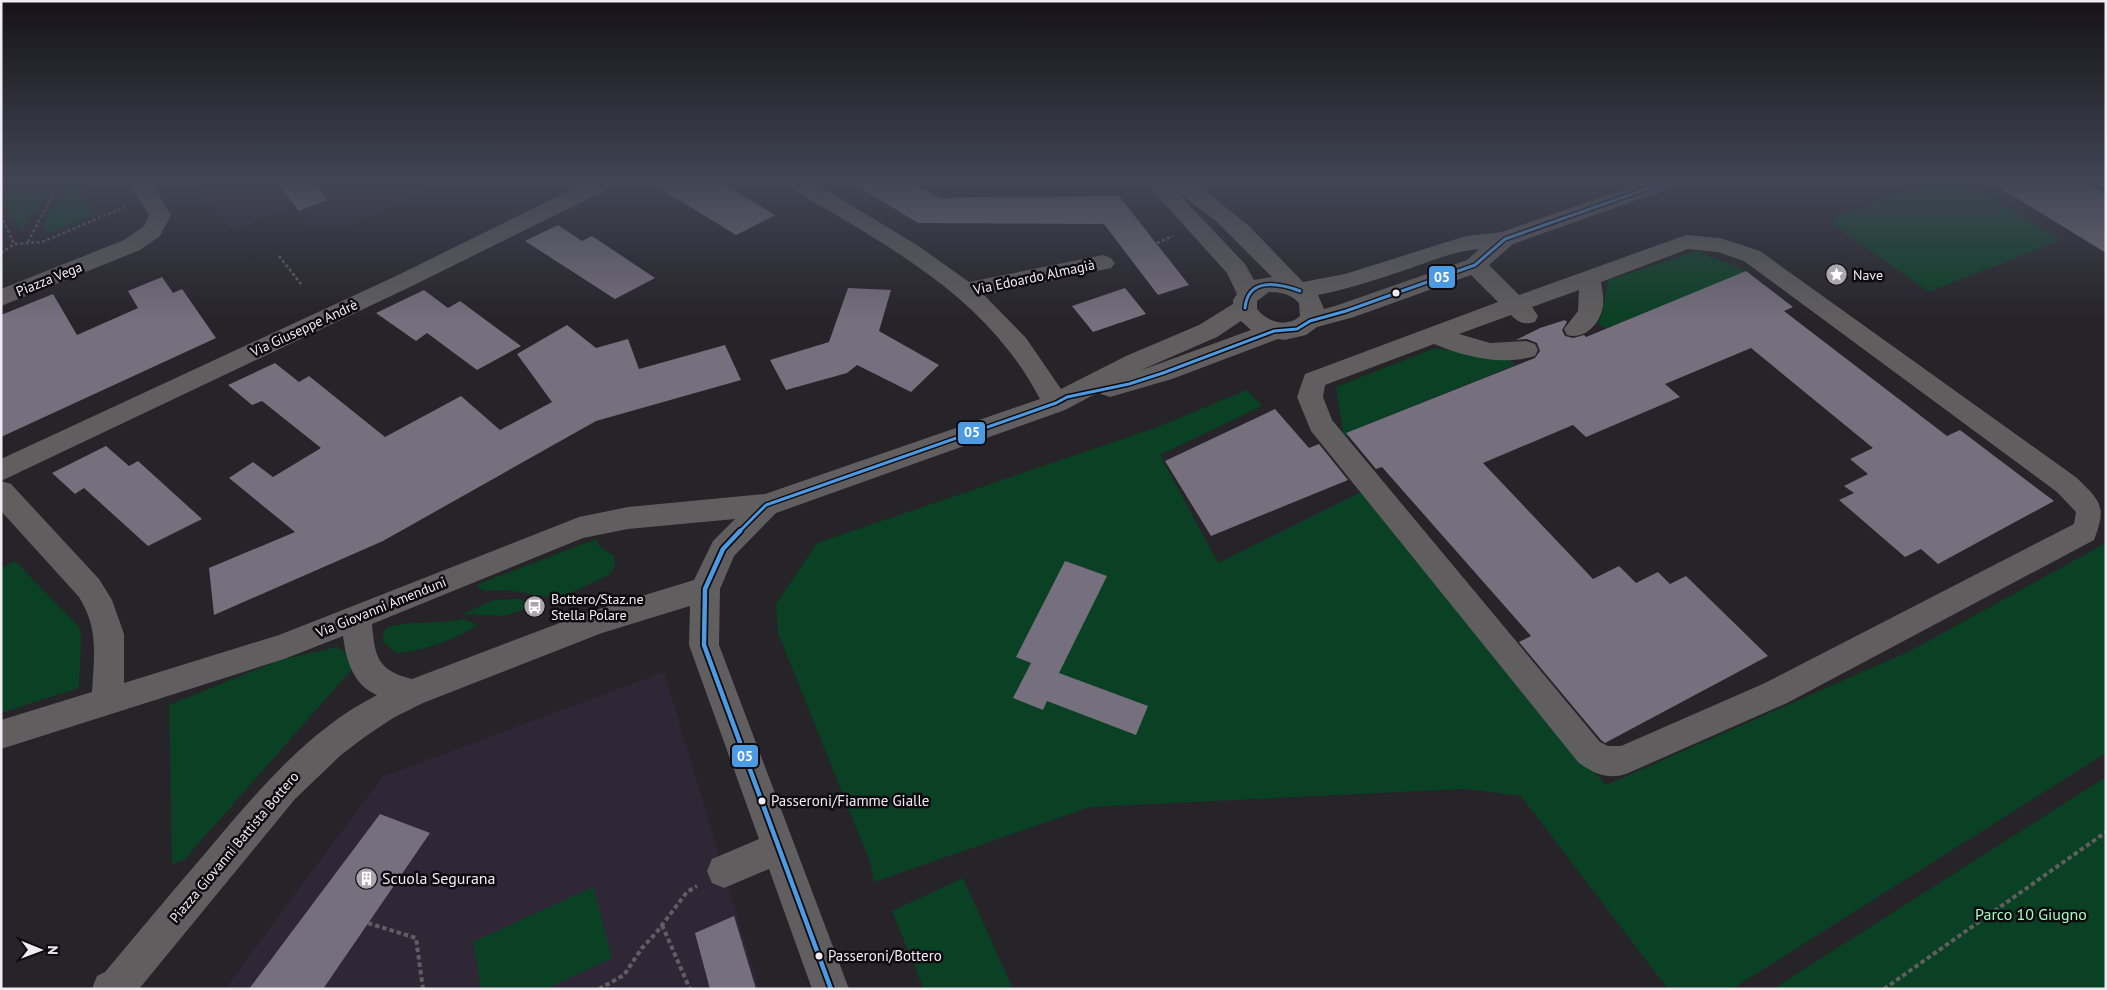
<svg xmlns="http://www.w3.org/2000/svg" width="2107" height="990" font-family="'PT Sans',sans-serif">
  <rect width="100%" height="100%" fill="#262329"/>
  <g fill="#302736">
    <polygon points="197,181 440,181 354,225 307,226 294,205 233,231"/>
    <polygon points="664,672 759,989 225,989 382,777"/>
  </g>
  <g fill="#0a4024">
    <polygon points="40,181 51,181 21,231 1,195"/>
    <polygon points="67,181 78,181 96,214 48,234 43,225"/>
    <polygon points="1931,181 1967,181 2061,240 1929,292 1834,225 1831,219"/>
    <path d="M 1697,251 L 1746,271 L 1721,284 L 1606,328 L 1598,324 C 1605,310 1605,295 1608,280 Z"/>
    <polygon points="1435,348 1510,359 1515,365 1351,431 1344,438 1336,387"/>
    <polygon points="1247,390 1262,406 1160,455 1218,563 1361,492 1606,785 1910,651 2106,543 2106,753 1732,989 1668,989 1521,796 1464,789 1090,807 874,882 870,862 778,633 776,604 817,543 1155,428"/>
    <polygon points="596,539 599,546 614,556 615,566 609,575 561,597 548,597 506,590 484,591 476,585"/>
    <polygon points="15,561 80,628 81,638 79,688 1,713 1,568"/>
    <polygon points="518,599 532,604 533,607 504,616 462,614 494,600"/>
    <path d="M 464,619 L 477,625 C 458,639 419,652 396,653 L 382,641 L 383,634 L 387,627 L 411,623 L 442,622 Z"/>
    <polygon points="337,647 351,657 353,668 184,860 172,864 169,705 280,660"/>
    <polygon points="2106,777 2106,989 1773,989"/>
    <polygon points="963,878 1013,989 924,989 892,911"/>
    <polygon points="593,887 612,958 546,989 481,989 473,942"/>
  </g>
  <g fill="#766f7d">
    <polygon points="276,181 312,181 327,200 299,211"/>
    <polygon points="648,181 719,181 775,215 736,235"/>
    <polygon points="849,181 910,181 939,198 1119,196 1189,285 1158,295 1104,224 918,223"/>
    <polygon points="1989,181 2083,181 2106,194 2106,253"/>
    <polygon points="558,225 582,241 592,236 655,278 615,299 525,241"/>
    <polygon points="1746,271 1793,307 1784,311 1947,436 1960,430 2054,501 1938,564 1921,549 1905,557 1839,500 1854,493 1844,486 1868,474 1850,459 1873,448 1751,348 1665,384 1680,397 1586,437 1573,425 1483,463 1593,579 1619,566 1636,583 1658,572 1670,584 1686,576 1768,656 1605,743 1601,740 1519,642 1531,636 1382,467 1376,469 1346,433 1535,358 1540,351 1537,343 1527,339 1516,340 1540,328 1565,320 1567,322 1562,330 1565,336 1573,338 1584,335 1586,337"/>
    <polygon points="162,277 173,293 182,289 216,338 1,437 1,315 53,294 77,335 138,308 128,291"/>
    <polygon points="848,288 891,290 879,331 939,365 911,392 857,365 847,373 786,390 770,360 829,342"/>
    <polygon points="1125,288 1146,314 1093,332 1072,306"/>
    <polygon points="424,290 448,308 460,301 521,346 477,370 427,333 416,341 376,313"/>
    <polygon points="567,325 596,348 628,339 639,369 725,345 741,380 596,421 383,541 214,615 209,568 295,532 229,478 253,462 273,477 321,448 262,401 252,405 228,385 275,363 299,382 309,376 385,437 461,396 500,430 552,402 517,354"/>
    <polygon points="1275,409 1309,448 1319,444 1348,480 1211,536 1165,461"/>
    <polygon points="106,446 129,466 138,461 202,519 148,546 84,488 75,494 52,473"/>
    <polygon points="1065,561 1107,576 1059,673 1148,706 1136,735 1047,701 1043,710 1013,698 1031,663 1016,657"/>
    <polygon points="380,814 430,833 323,989 249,989"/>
    <polygon points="734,916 756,989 710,989 695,933"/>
  </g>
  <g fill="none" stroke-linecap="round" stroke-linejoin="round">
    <g stroke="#605e60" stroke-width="2.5" stroke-dasharray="3 2.5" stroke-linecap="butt">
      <polyline points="1,215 14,244"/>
      <polyline points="28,242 60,181"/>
      <polyline points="1157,243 1173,236"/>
      <polyline points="1,253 14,244 42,242 125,207"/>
      <polyline points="279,256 301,284"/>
    </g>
    <g stroke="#605e60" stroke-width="4" stroke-dasharray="4.5 3" stroke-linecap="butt">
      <polyline points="368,923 416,938 423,989"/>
      <polyline points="662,925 690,989"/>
      <polyline points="599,989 624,975 642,948 656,933 687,892 697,886"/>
      <polyline points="1884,989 2106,832"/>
    </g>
    <g fill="#605e5e" fill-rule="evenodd">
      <polygon points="128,181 150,181 171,215 160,236 140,250 1,306 1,289 124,240 144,226 149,215"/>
      <polygon points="589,181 617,181 614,186 412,286 1,481 1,459 396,276"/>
      <path d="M 784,181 L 811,181 L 917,245 L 969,282 L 1103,255 L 1111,258 L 1115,263 L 1111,268 L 984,295 L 1026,338 L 1061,389 L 1126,356 L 1199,325 L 1233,304 L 1233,300 L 1237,294 L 1227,273 L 1144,181 L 1193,181 L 1248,225 L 1303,282 L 1345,274 L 1466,236 L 1502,232 L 1648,181 L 1680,181 L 1677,186 L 1513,244 L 1489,265 L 1519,295 L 1686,235 L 1720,238 L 1760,251 L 2077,478 C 2101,502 2107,506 2094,540 L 1787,703 L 1626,774 C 1608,780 1592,773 1578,762 L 1311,431 L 1297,397 L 1305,374 L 1498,302 L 1471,275 L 1354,317 L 1317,327 L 1306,335 L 1284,340 L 1278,339 L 1172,379 L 1110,397 L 1101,394 L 1099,392 L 1065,410 L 776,513 L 734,556 L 720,589 L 719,645 L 849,989 L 812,989 L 769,869 L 724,888 L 712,883 L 707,871 L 712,859 L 759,839 L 689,645 L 690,606 L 602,633 L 423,703 L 393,718 L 366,736 L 341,755 L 295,799 L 139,989 L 92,989 L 97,976 L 105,972 C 139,931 173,891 208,850 C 257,792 308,730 377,695 C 353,685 346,660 343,636 L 284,659 L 1,749 L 1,720 L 92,692 C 94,656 99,629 79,597 L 1,511 L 1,481 L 11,484 L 99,579 L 112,600 L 124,634 L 124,683 L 279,635 L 579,517 L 628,507 L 765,494 L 1040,399 C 1031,382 1021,366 1009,351 C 952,277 865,233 787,186 ZM 1173,188 L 1217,222 L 1272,277 L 1254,280 L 1245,264 ZM 1479,249 L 1467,260 L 1338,305 L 1324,309 L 1318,295 C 1349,289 1378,279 1408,269 C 1431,261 1455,251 1479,249 ZM 1688,249 L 1718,252 L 1744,261 L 2057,492 L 2076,512 L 2074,524 L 1765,683 L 1621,746 L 1608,746 L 1600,742 L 1332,420 L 1323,397 L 1325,385 L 1434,344 C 1466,357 1501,366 1535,356 L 1538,350 L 1535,344 L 1526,341 L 1490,343 L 1459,334 L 1511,315 C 1519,323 1524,325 1535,322 L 1538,316 L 1532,307 L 1579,290 L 1578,311 L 1564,329 L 1567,335 C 1585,340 1600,324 1603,306 C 1604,298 1602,289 1601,282 ZM 1269,292 C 1282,292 1290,294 1299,303 L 1300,316 C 1287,328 1267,322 1257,309 L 1257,301 ZM 1241,321 L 1251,330 L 1139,371 L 1217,337 ZM 735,519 L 713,541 L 694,580 L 586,613 L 412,679 C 377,670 375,657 372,624 L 583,538 L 628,529 Z"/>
    </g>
    <defs>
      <g id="bus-1-far1">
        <path d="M 1245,308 C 1248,277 1278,283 1300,291"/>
        <polyline points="739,532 766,505 1056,403 1067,397 1129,384 1163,373 1274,331 1297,329 1310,321 1346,311 1475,265 1505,239 1669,181"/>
      </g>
      <polyline id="bus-1" points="740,531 723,549 705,589 704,645 831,989"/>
    </defs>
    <use href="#bus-1-far1" stroke="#0e0b10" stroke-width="6"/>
    <use href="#bus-1" stroke="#0e0b10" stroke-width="8"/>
    <use href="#bus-1-far1" stroke="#4c9ae2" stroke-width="3"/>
    <use href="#bus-1" stroke="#4c9ae2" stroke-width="4.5"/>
  </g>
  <linearGradient id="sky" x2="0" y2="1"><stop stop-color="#151317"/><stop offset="0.57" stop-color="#414554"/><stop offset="1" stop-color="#414554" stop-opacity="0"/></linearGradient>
  <rect width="2107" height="320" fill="url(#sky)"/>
  <defs>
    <symbol id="sight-disc" viewBox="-11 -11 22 22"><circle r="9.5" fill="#a9a6ac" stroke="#0e0b10"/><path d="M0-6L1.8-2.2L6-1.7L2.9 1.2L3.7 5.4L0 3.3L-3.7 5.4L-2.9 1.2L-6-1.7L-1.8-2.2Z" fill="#fff"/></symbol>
    <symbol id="bus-disc" viewBox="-11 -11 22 22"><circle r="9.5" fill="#a9a6ac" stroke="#0e0b10"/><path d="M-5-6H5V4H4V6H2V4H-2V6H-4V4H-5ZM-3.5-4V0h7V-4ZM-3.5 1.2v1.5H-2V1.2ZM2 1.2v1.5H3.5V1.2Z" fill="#fff"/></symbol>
    <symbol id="building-disc" viewBox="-11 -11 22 22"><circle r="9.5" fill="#a9a6ac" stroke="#0e0b10"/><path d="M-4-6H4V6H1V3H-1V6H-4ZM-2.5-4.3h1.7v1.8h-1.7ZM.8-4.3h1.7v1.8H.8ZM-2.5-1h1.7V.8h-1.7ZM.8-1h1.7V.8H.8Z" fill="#fff"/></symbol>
  </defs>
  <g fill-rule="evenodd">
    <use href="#sight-disc" x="1824" y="262" width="25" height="25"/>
    <use href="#bus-disc" x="522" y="594" width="25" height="25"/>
    <use href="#building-disc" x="354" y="866" width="25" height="25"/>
  </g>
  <g fill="#f0ecf3" stroke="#0e0b10" stroke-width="2">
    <circle cx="1396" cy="293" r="4.5"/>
    <circle cx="762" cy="801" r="4.5"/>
    <circle cx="819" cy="956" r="4.5"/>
  </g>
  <g text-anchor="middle" stroke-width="5" stroke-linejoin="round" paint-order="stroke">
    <g font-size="14" fill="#f0ecf3" stroke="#0e0b10" text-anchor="start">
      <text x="1853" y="280">Nave</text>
      <text x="551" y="604">Bottero/Staz.ne<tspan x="551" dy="16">Stella Polare</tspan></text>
    </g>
    <g font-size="14" fill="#f0ecf3" stroke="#0e0b10">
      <text transform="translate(1034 277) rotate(-12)" y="5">Via Edoardo Almagià</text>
      <text transform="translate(49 279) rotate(-22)" y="5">Piazza Vega</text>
      <text transform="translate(304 328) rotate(-25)" y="5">Via Giuseppe Andrè</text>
      <text transform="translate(381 607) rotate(-22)" y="5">Via Giovanni Amenduni</text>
      <text transform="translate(234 847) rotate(-50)" y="5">Piazza Giovanni Battista Bottero</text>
    </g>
    <g font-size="15" fill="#f0ecf3" stroke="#0e0b10" text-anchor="start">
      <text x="771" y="806">Passeroni/Fiamme Gialle</text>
      <text x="828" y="961">Passeroni/Bottero</text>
    </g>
    <g font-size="16" fill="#f0ecf3" stroke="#0e0b10" text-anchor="start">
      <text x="382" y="884">Scuola Segurana</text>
    </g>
    <g font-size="16" fill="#a5fcc0" stroke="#0e0b10">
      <text x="2031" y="920">Parco 10 Giugno</text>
    </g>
  </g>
  <g stroke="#0e0b10" stroke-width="2">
    <rect x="1428" y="265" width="28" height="24" rx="5" fill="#4c9ae2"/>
    <rect x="957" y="421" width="29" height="24" rx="5" fill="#4c9ae2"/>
    <rect x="731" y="744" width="28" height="24" rx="5" fill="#4c9ae2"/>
  </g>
  <g font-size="14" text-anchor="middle" font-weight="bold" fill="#fff">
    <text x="1442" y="282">05</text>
    <text x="972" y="437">05</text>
    <text x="745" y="761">05</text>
  </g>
  <rect width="2107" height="990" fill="none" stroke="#f0ecf3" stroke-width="5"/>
  <g transform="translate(40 950) rotate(91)" stroke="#0e0b10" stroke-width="4" paint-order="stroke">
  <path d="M0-4L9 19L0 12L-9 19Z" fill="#f0ecf3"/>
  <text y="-8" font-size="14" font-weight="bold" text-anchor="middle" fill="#f0ecf3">N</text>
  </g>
</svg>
